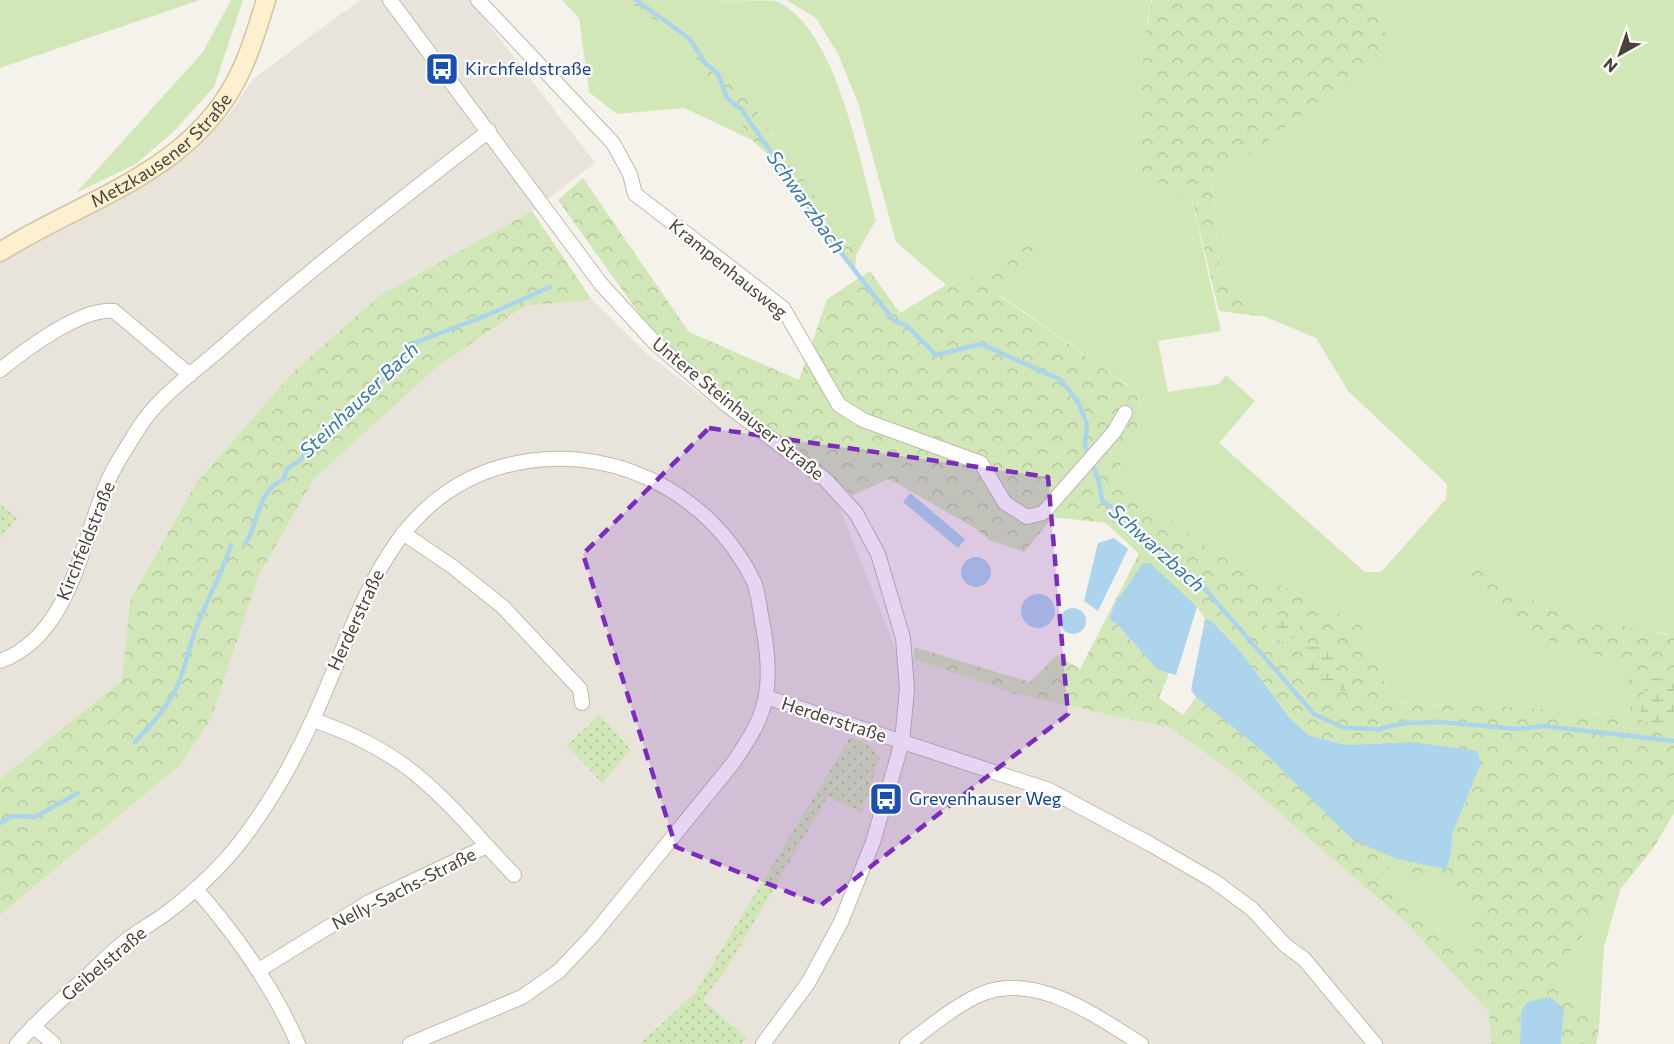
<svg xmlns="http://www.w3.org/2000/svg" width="1674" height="1044" font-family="Commissioner,sans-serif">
  <defs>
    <pattern id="forest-crowns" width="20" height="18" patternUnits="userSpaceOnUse" patternTransform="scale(1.5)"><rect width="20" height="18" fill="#d2e7b8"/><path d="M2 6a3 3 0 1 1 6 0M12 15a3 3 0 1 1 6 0" fill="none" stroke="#b6c79f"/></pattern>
    <pattern id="wetland-marsh" width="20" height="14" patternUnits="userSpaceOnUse" patternTransform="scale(1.5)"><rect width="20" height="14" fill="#d2e7b8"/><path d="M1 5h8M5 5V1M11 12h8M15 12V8" fill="none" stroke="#b6c79f"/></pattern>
    <pattern id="park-dots" width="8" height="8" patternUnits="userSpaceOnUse" patternTransform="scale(1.5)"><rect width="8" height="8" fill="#d2e7b8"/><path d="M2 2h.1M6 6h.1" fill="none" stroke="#b6c79f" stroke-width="1.8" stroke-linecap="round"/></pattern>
  </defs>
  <rect width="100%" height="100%" fill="#f5f2ec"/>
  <g fill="#e9e4db">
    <polygon points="360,0 470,0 595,163 532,211 379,296 292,373 196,483 130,601 122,680 0,779 0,263 189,155 228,116 253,79"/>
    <polygon points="592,300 647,354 835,496 897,652 1011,693 1173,729 1243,781 1405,922 1489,1012 1491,1044 0,1044 0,915 180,765 211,719 259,575 313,480 437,367 525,306"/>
  </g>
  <g fill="#d2e7b8">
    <polygon points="0,0 200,0 0,68"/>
    <polygon points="231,0 243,0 214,87 174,131 136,164 76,193 203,52"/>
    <polygon points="562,0 625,0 684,39 752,140 684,108 617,114 589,92 579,18"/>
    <path d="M 652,0 C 673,0 763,0 776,1 C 837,28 859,160 876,220 L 856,255 L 733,77 Z"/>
    <path d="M 786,0 L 1152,0 L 1147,21 L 1192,200 L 1221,331 L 1158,341 L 1168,392 L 1219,384 L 1226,375 L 1255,401 L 1219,443 L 1365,572 L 1381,572 L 1446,499 L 1447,484 L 1348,391 L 1316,338 L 1266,317 L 1220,274 L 1212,183 L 1389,49 L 1375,0 L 1674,0 L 1674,633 C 1644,635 1571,620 1543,608 C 1522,599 1501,578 1483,565 L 1529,636 L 1629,663 L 1630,715 L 1532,708 L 1393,703 L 1360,623 L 1216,554 L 1116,476 L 1143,414 L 1136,391 L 1000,295 L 1064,240 L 1023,241 L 982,274 L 946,285 L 896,242 L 858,103 L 838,54 L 816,18 Z"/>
    <polygon points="1377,865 1462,888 1479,973"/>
    <polygon points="1621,887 1604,947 1599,1029 1555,971"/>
  </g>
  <g fill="url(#forest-crowns)" fill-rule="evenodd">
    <polygon points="625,0 652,0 733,77 856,255 855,274 784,169 752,140 684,40"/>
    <path d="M 1152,0 L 1375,0 L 1390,48 L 1212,183 L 1220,274 L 1266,317 L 1219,311 L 1192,200 L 1139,173 C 1140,116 1140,56 1152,0 Z"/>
    <path d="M 583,178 L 689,332 L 799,380 L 827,299 L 870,271 L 900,313 L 946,285 L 982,274 L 1023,241 L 1065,239 L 1000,296 L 1136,391 L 1143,414 L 1116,476 L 1216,554 L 1360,623 L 1393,703 L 1532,708 L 1630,715 L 1628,663 L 1529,636 L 1443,561 L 1483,565 L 1546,610 L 1662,634 L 1674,633 L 1674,813 L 1654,847 L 1555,971 L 1599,1029 L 1596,1044 L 1561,1044 L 1564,1009 L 1527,1002 L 1521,1012 L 1520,1044 L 1491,1044 L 1489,1012 L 1405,922 L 1243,781 L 1173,729 L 1011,693 L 914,659 L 914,647 L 1030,682 L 1057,655 L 1080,669 L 1139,554 L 1106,523 L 1053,517 L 1024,552 L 989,540 L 975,528 L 889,479 L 853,495 L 748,414 L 653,333 L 558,200 ZM 1197,607 L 1205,619 L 1212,621 L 1245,657 L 1288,716 L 1308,735 L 1346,745 L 1412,742 L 1471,788 L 1452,835 L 1451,854 L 1267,755 L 1196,697 L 1183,715 L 1159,698 L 1169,673 L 1158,670 L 1116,623 ZM 1378,866 L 1462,888 L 1478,972 Z"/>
    <polygon points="532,211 592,300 525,306 437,367 313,480 259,575 211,719 180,765 0,915 0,779 122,680 130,601 196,483 292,373 379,296"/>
  </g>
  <g fill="url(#wetland-marsh)">
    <polygon points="1276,614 1300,626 1289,649 1265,628"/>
    <polygon points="1332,643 1346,691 1309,681 1304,648"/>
    <polygon points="1650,677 1674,682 1674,725 1643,722 1640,718 1646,680"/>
  </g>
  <g fill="url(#park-dots)">
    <polygon points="0,504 17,518 0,539"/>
    <polygon points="600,715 631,750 602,783 567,745"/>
    <polygon points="850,737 870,745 879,758 862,813 828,796 729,965 703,1000 747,1038 741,1044 640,1044 695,993"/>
  </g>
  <g fill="#add4ed">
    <polygon points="910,493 965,539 958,548 903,502"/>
    <polygon points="1114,538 1128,549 1098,611 1084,601 1098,543"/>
    <circle cx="976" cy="572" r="15"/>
    <polygon points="1143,563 1150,563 1197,607 1176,675 1158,670 1116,623 1109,620 1115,604"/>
    <circle cx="1038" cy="611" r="17"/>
    <circle cx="1073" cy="621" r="13"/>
    <polygon points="1205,619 1212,621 1245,657 1288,716 1308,735 1346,745 1412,742 1477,751 1481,763 1452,835 1451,854 1446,869 1397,859 1353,840 1267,755 1196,697 1191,690"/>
    <polygon points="1550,997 1564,1009 1561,1044 1520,1044 1521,1012 1527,1002"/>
  </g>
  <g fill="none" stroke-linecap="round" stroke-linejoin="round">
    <g stroke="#add4ed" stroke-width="4.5">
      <polyline points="636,0 690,39 705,63 718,74 727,98 742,110 835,245 894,321 907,326 936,355 981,344 1061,380 1078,402 1087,424 1085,446 1098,478 1102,500 1166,552 1205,589 1314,714 1344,728 1379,729 1406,723 1439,722 1518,729 1544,726 1674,741"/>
      <path d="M 245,544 C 259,523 257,490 284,479 L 287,469 L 299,461 L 329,426 L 350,411 L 351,405 L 390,374 L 414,343 L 485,316 L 550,287"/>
      <path d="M 135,742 C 151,725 167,708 177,687 C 186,668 189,645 197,626 C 208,598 222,573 231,545"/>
      <polyline points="0,823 12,816 35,817 78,793"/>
    </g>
    <defs>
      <g id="street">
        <polyline points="390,0 601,284 655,343 727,405 826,480 856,513 878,554 903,638 907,689 902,742 873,842 841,922 808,983 763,1044"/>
        <polyline points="478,0 613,143 630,174 635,194 783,308 839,405 863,420 981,463 1005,503 1027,517 1043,513 1114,432 1125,413"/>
        <path d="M 0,370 C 25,350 82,307 114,311 L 190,375"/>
        <polyline points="403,533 453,567 503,607 580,689 582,703"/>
        <path d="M 0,661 C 67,637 80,551 103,493 C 111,470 127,447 140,426 C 159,396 199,368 225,345 C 310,269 399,201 489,131"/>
        <polyline points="766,697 1049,790 1150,844 1214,881 1252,909 1285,945 1304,959 1375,1044"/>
        <polyline points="487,846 514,875"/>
        <path d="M 196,889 C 237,936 273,986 298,1044"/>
        <path d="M 259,970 L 369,902 L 487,846 C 432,783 394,747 313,720"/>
        <polyline points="33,1026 54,1044"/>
        <path d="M 17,1044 C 38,1020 62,999 86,977 C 99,965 113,950 128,939 C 140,930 153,923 165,914 C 197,890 227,862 250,829 C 274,796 296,756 313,719 C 359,620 384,498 504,466 C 604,439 709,489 754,582 C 759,595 760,612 763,626 C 767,648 770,672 766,695 C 762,721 747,742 733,763 L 593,935 L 559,971 L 522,997 L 410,1044"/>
        <path d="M 907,1044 C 930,1027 953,1007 979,995 C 1034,970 1096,1016 1141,1044"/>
      </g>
      <g id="secondary">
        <path id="s1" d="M 0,252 C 79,202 177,177 229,93 C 247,64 256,32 266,0"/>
      </g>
    </defs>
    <use href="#street" stroke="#c1baaf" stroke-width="16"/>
    <use href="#secondary" stroke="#d2c49e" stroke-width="21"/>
    <use href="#street" stroke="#fff" stroke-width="14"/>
    <use href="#secondary" stroke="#fcf0d0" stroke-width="18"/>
  </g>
  <path fill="#7b2cbf" fill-opacity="0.2" stroke="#7b2cbf" stroke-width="4.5" stroke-dasharray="12 8" stroke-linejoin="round" d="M 709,428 L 1048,477 L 1068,714 L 821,905 L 676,847 L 583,554 Z"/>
  <defs>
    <symbol id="bus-square" viewBox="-11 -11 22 22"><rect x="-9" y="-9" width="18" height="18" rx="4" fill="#1a4fb4" stroke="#fff"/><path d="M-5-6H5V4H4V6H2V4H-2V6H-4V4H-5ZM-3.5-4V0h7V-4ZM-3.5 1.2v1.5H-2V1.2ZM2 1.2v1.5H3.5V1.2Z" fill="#fff"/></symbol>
  </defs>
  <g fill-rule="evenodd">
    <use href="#bus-square" x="423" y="50" width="38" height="38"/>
    <use href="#bus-square" x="867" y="780" width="38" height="38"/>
  </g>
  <g text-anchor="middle" stroke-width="4.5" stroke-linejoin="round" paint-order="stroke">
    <g font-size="18" fill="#164399" stroke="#fff" text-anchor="start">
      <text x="465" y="75">Kirchfeldstraße</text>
      <text x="909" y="805">Grevenhauser Weg</text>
    </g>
    <g font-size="18" fill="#4a433a" stroke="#fff">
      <text dy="6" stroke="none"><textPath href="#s1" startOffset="192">Metzkausener Straße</textPath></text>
      <text transform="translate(728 269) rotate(39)" y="6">Krampenhausweg</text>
      <text transform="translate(738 409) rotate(39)" y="6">Untere Steinhauser Straße</text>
      <text transform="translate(86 541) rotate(-68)" y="6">Kirchfeldstraße</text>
      <text transform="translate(356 620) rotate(-65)" y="6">Herderstraße</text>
      <text transform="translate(834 720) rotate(18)" y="6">Herderstraße</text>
      <text transform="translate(404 889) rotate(-27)" y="6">Nelly-Sachs-Straße</text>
      <text transform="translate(104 964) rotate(-40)" y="6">Geibelstraße</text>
    </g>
    <g font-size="20" font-style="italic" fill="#357aa9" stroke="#fff">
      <text transform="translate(806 202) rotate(55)" y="7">Schwarzbach</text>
      <text transform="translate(359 400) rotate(-44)" y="7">Steinhauser Bach</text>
      <text transform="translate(1157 548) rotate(42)" y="7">Schwarzbach</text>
    </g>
  </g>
  <g transform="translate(1620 54) rotate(220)" stroke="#ffffff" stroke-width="4.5" paint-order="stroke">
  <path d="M0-4.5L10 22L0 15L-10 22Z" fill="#4a433a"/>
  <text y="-9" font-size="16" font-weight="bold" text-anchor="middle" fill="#4a433a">N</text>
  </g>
</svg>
